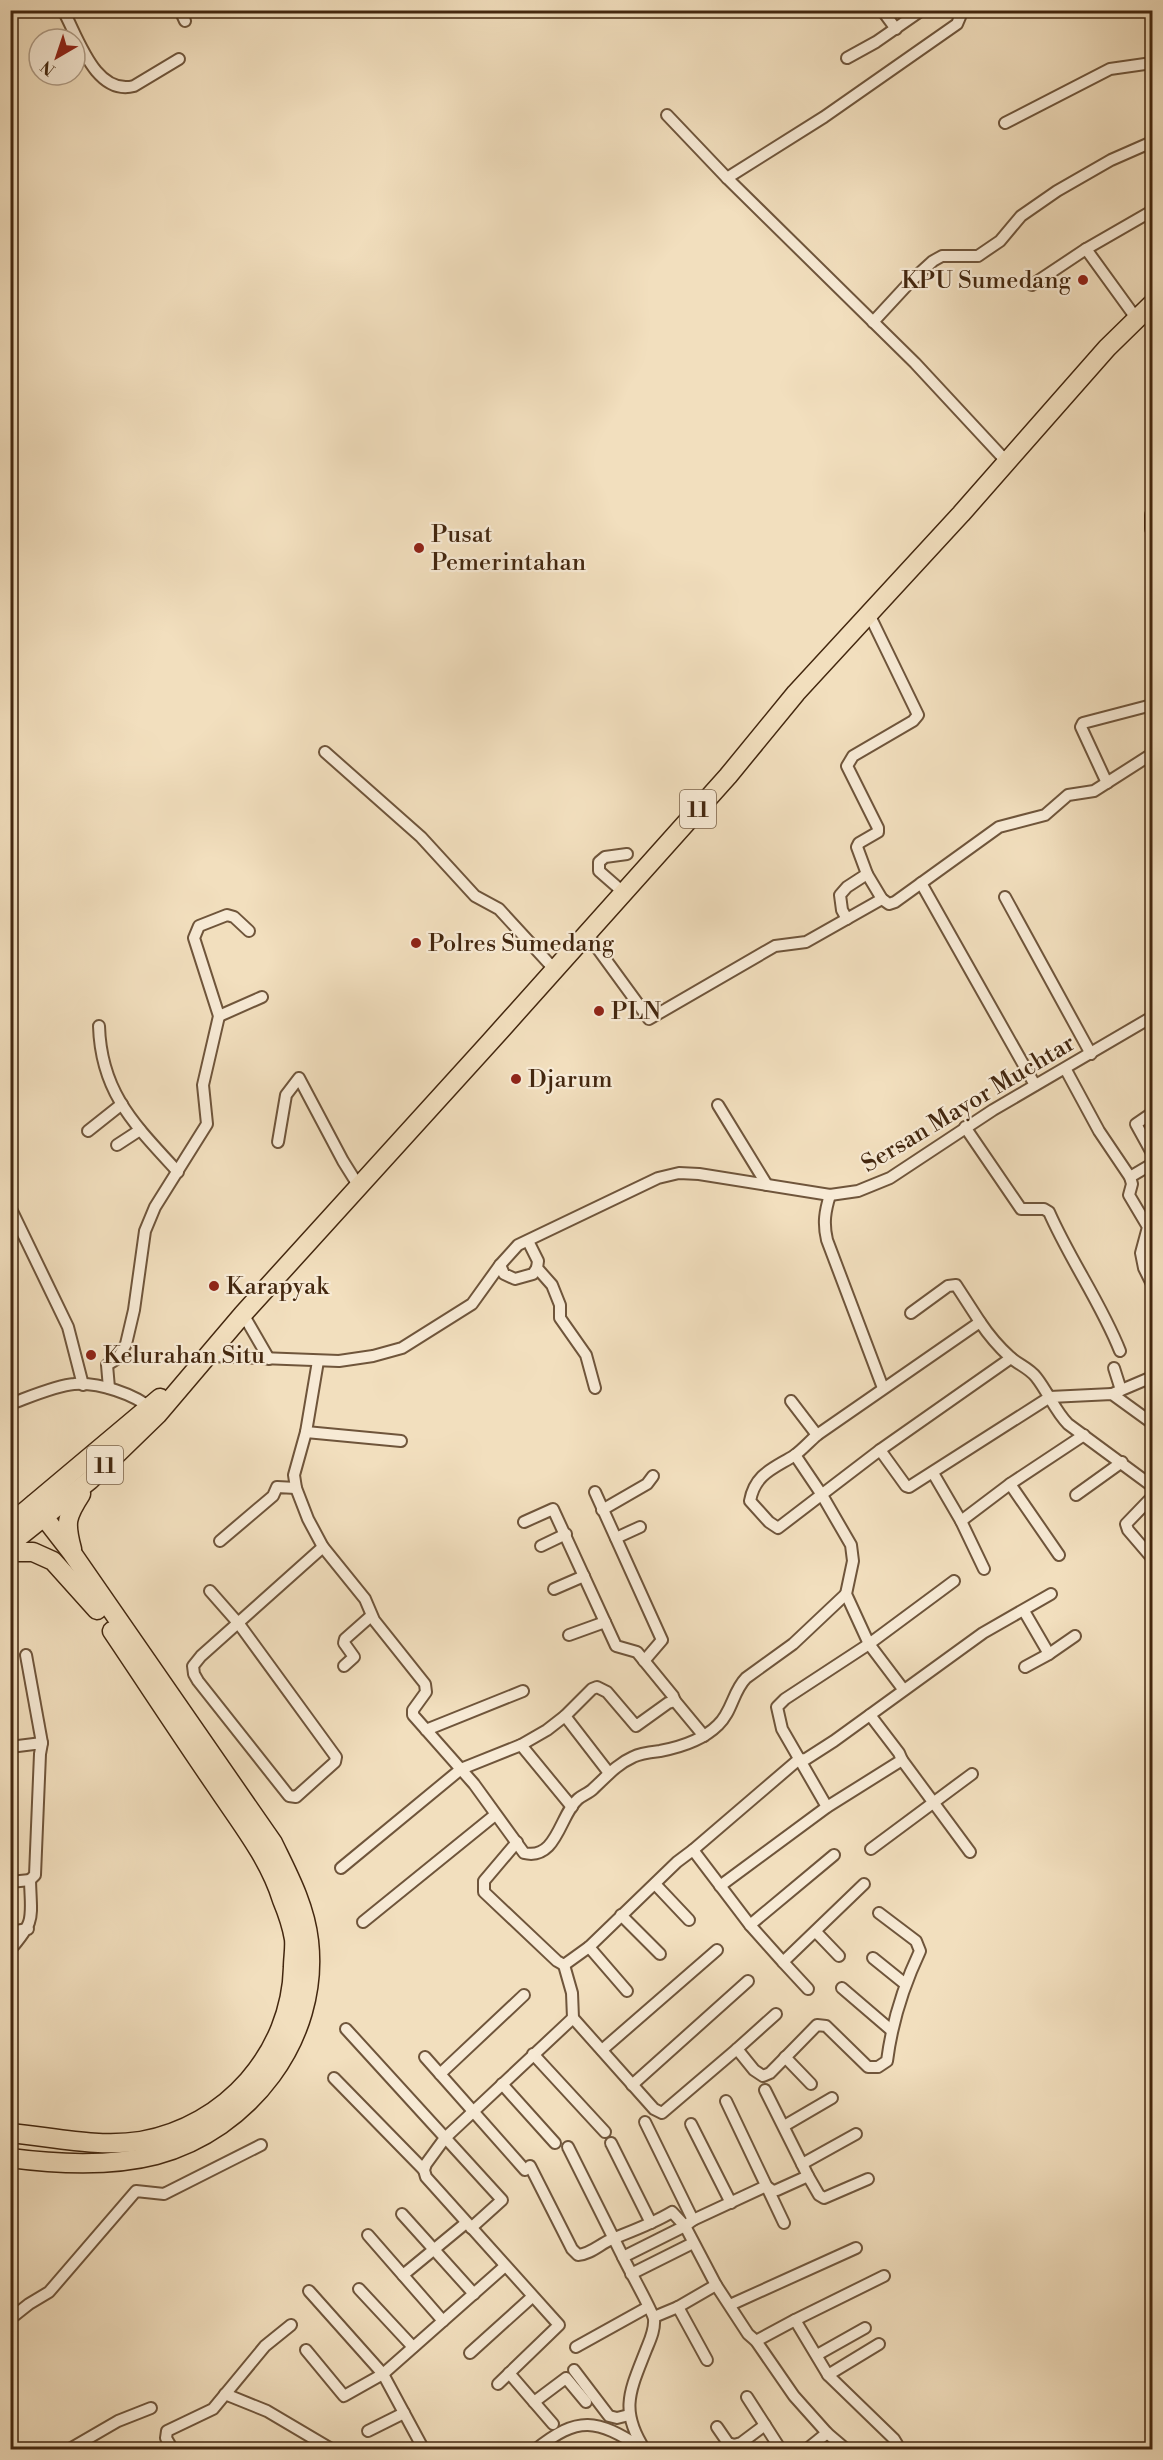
<svg xmlns="http://www.w3.org/2000/svg" width="1163" height="2460" font-family="'Libre Bodoni',serif">
  <rect width="100%" height="100%" fill="#f2dfbe"/>
  <filter id="stains"><feTurbulence type="fractalNoise" baseFrequency=".00333" numOctaves="4"/><feColorMatrix values="0 0 0 0 .2 0 0 0 0 .09 0 0 0 0 .02 0 0 0 .5 -.17"/></filter>
  <radialGradient id="worn" r=".72"><stop offset=".6" stop-color="#630" stop-opacity="0"/><stop offset="1" stop-color="#630" stop-opacity=".3"/></radialGradient>
  <g fill="none" stroke-linecap="round" stroke-linejoin="round">
    <defs>
      <g id="street">
        <path d="M 63,10 C 78,37 95,96 134,86 L 179,59"/>
        <polyline points="180,10 185,21"/>
        <polyline points="882,10 896,29"/>
        <polyline points="847,58 876,42 922,10"/>
        <polyline points="667,115 727,178 915,363 1007,462"/>
        <polyline points="1005,123 1110,69 1152,63"/>
        <polyline points="727,178 824,117 957,24 960,17 957,10"/>
        <polyline points="1086,249 1136,318"/>
        <polyline points="1032,285 1086,249 1152,211"/>
        <polyline points="873,322 910,282 933,261 942,256 978,256 1000,241 1021,216 1057,191 1111,160 1152,142"/>
        <polyline points="325,752 421,837 475,896 499,909 555,970"/>
        <polyline points="1107,783 1081,727 1083,723 1152,705"/>
        <polyline points="867,874 882,899 889,904 895,902 999,827 1045,815 1068,795 1094,791 1152,754"/>
        <polyline points="921,883 1035,1085"/>
        <polyline points="623,892 599,871 599,862 605,857 627,854"/>
        <polyline points="1005,897 1091,1054"/>
        <polyline points="847,919 842,910 840,895 847,887 867,874 857,847 859,843 878,832 878,828 847,766 853,756 913,721 918,715 869,614"/>
        <polyline points="587,934 649,1019 775,946 806,942 882,899"/>
        <polyline points="219,1016 262,997"/>
        <path d="M 99,1026 C 101,1093 135,1125 178,1172"/>
        <polyline points="1066,1070 1099,1131 1130,1177 1132,1184 1129,1195 1148,1227 1141,1253 1144,1268 1152,1284"/>
        <polyline points="718,1105 767,1185"/>
        <polyline points="1152,1113 1136,1124 1152,1153"/>
        <path d="M 965,1127 L 1021,1209 L 1044,1209 L 1049,1212 C 1070,1260 1101,1303 1120,1351"/>
        <polyline points="88,1131 122,1104"/>
        <polyline points="278,1142 286,1095 299,1078 343,1161 358,1185"/>
        <polyline points="117,1145 140,1130"/>
        <polyline points="1130,1177 1152,1164"/>
        <path d="M 830,1195 C 825,1211 823,1223 827,1240 L 883,1388"/>
        <polyline points="10,1207 68,1327 83,1385"/>
        <polyline points="528,1241 538,1261 537,1268 552,1285 560,1305 560,1318 586,1355 595,1388"/>
        <polyline points="500,1265 504,1274 515,1279 533,1274 537,1268"/>
        <polyline points="911,1313 948,1286 956,1285 980,1322"/>
        <polyline points="243,1314 269,1359"/>
        <polyline points="208,1356 339,1361 373,1356 402,1348 472,1304 500,1265 518,1245 658,1178 679,1173 699,1174 830,1195 858,1191 890,1178 993,1110 1152,1017"/>
        <path d="M 318,1361 L 306,1432 L 294,1475 L 296,1488 L 308,1519 L 323,1547 L 365,1599 L 374,1620 L 425,1684 L 426,1692 L 413,1710 L 413,1715 L 474,1784 L 524,1853 C 557,1861 560,1814 578,1799 C 583,1795 589,1793 593,1789 C 606,1777 617,1764 633,1757 C 640,1753 651,1752 660,1751 C 681,1747 703,1740 718,1725 C 732,1712 733,1691 746,1678 L 793,1644 L 846,1594"/>
        <polyline points="1114,1368 1121,1390"/>
        <polyline points="109,1388 107,1365 118,1358 126,1344 134,1310 145,1231 155,1207 207,1124 203,1085 219,1016 194,938 199,926 227,915 234,917 249,931"/>
        <polyline points="1112,1394 1152,1377"/>
        <polyline points="791,1401 817,1435"/>
        <path d="M 10,1404 C 27,1398 57,1385 74,1384 C 98,1382 135,1394 153,1410"/>
        <path d="M 1152,1423 L 1112,1394 L 1050,1397 L 909,1487 L 906,1486 L 880,1450 L 778,1528 L 769,1522 L 750,1501 C 755,1473 775,1468 795,1455 C 803,1449 809,1442 817,1435 L 980,1322 C 988,1334 1000,1348 1010,1357 C 1019,1365 1029,1368 1036,1377 C 1048,1392 1055,1411 1068,1424 L 1152,1486"/>
        <polyline points="306,1432 401,1441"/>
        <polyline points="880,1450 1011,1358"/>
        <polyline points="795,1455 822,1495 851,1545 853,1561 846,1594 869,1644 903,1689"/>
        <polyline points="933,1473 961,1521 984,1569"/>
        <polyline points="1010,1484 1059,1555"/>
        <polyline points="595,1492 662,1640 644,1661"/>
        <polyline points="1076,1495 1122,1462"/>
        <polyline points="1152,1497 1126,1524 1128,1530 1152,1558"/>
        <polyline points="602,1510 647,1484 653,1476"/>
        <polyline points="961,1521 1010,1484 1084,1435"/>
        <polyline points="524,1522 553,1509 616,1646 637,1652 673,1696 675,1701"/>
        <polyline points="616,1538 640,1527"/>
        <polyline points="220,1541 273,1496 277,1487 296,1488"/>
        <polyline points="541,1546 566,1534"/>
        <polyline points="554,1589 584,1576"/>
        <polyline points="210,1591 239,1624 336,1757 335,1762 296,1797 289,1796 198,1681 194,1674 193,1666 201,1656 323,1547"/>
        <polyline points="1024,1611 1049,1654"/>
        <polyline points="569,1635 605,1622"/>
        <polyline points="26,1655 42,1743"/>
        <polyline points="344,1666 354,1657 344,1643 345,1639 371,1616"/>
        <polyline points="1025,1667 1049,1654 1075,1636"/>
        <polyline points="565,1716 609,1773"/>
        <polyline points="426,1730 523,1691"/>
        <polyline points="521,1745 572,1807"/>
        <path d="M 10,1747 L 42,1743 L 40,1754 L 35,1875 L 30,1880 C 31,1919 36,1920 10,1950"/>
        <polyline points="902,1760 970,1852"/>
        <polyline points="827,1807 782,1729 777,1707 785,1699 869,1644 954,1581"/>
        <polyline points="517,1842 484,1881 484,1892 557,1961 564,1965 589,1947 677,1862 693,1850 750,1925 783,1962 864,1884"/>
        <polyline points="871,1849 972,1774"/>
        <polyline points="693,1850 798,1760 806,1759 834,1741 983,1633 1051,1594"/>
        <polyline points="341,1868 461,1769 521,1745 547,1730 565,1716 592,1689 597,1687 607,1692 636,1726 668,1703 675,1701 704,1736"/>
        <polyline points="10,1882 30,1880"/>
        <polyline points="655,1884 689,1920"/>
        <polyline points="720,1886 827,1807 902,1760 899,1753 870,1715"/>
        <polyline points="621,1915 660,1954"/>
        <polyline points="363,1922 495,1815"/>
        <polyline points="750,1925 834,1855"/>
        <polyline points="10,1932 28,1929"/>
        <polyline points="816,1932 839,1956"/>
        <polyline points="589,1947 627,1991"/>
        <polyline points="873,1958 904,1983"/>
        <polyline points="783,1962 808,1989"/>
        <path d="M 564,1965 L 572,1993 L 573,2018 L 654,2109 L 662,2113 L 737,2049 L 754,2070 L 763,2076 L 770,2073 L 817,2025 L 826,2026 L 868,2067 L 878,2067 L 887,2061 C 892,2022 903,1987 920,1951 L 916,1941 L 879,1913"/>
        <polyline points="842,1988 891,2030"/>
        <polyline points="346,2029 502,2200 471,2228"/>
        <polyline points="737,2049 776,2014"/>
        <polyline points="602,2050 717,1950"/>
        <polyline points="533,2054 605,2132"/>
        <polyline points="425,2057 525,2170"/>
        <polyline points="785,2057 811,2084"/>
        <polyline points="440,2074 524,1995"/>
        <polyline points="334,2078 424,2170"/>
        <polyline points="502,2084 555,2143"/>
        <polyline points="632,2085 748,1981"/>
        <polyline points="726,2101 784,2223"/>
        <polyline points="645,2122 693,2220"/>
        <polyline points="691,2124 731,2203"/>
        <polyline points="784,2126 832,2098"/>
        <polyline points="611,2143 651,2223"/>
        <polyline points="568,2147 623,2257"/>
        <polyline points="802,2164 856,2134"/>
        <path d="M 530,2166 L 572,2249 L 578,2255 C 591,2254 600,2244 612,2239 C 632,2231 652,2224 672,2212 L 685,2226 L 716,2285"/>
        <polyline points="808,2176 819,2195 824,2198 868,2179"/>
        <polyline points="402,2214 474,2294"/>
        <polyline points="368,2235 443,2321"/>
        <polyline points="631,2274 693,2243"/>
        <polyline points="403,2275 466,2223"/>
        <polyline points="359,2289 413,2347"/>
        <polyline points="309,2291 383,2374 424,2450"/>
        <polyline points="730,2305 856,2248"/>
        <polyline points="678,2307 707,2360"/>
        <polyline points="654,2317 678,2307 716,2285 748,2334 756,2341 794,2396 827,2433 847,2450"/>
        <polyline points="10,2319 29,2304 49,2292 136,2191 164,2194 261,2145"/>
        <polyline points="795,2320 828,2375 879,2344"/>
        <polyline points="756,2341 795,2320 884,2276"/>
        <polyline points="576,2347 648,2307"/>
        <polyline points="306,2350 344,2396 383,2374 504,2267"/>
        <polyline points="470,2353 532,2297"/>
        <polyline points="817,2355 865,2328"/>
        <polyline points="574,2370 609,2416 617,2418 629,2415"/>
        <polyline points="509,2373 553,2424"/>
        <polyline points="828,2375 894,2439 897,2444 894,2450"/>
        <polyline points="498,2384 559,2325 426,2177 424,2170 426,2164 445,2138 573,2018"/>
        <polyline points="225,2394 267,2411 333,2450"/>
        <polyline points="747,2397 781,2450"/>
        <polyline points="534,2402 566,2378 586,2402"/>
        <polyline points="717,2427 728,2443 734,2445 741,2443 765,2425"/>
        <polyline points="368,2431 404,2413"/>
        <polyline points="68,2450 118,2421 151,2408"/>
        <polyline points="173,2450 166,2438 167,2431 213,2409 265,2346 291,2325"/>
        <path d="M 535,2450 C 579,2415 596,2419 642,2448"/>
        <path d="M 645,2450 C 619,2410 630,2391 646,2350 C 650,2340 655,2330 654,2319 C 653,2312 628,2268 623,2257 L 685,2226 L 693,2220 L 766,2186 L 773,2191 L 777,2190 L 808,2176 L 765,2090"/>
        <polyline points="806,2450 827,2433"/>
      </g>
      <polyline id="secondary" points="1152,515 1152,529"/>
      <g id="highway">
        <polyline points="10,1524 160,1398"/>
        <polyline points="10,1544 90,1480 158,1414 243,1314 490,1042 728,776 796,693 961,514 1107,348 1152,304"/>
        <path d="M 72,1549 C 65,1523 66,1517 81,1494"/>
        <polyline points="10,1552 33,1552 53,1561 97,1610"/>
        <path d="M 10,2133 C 54,2137 98,2148 141,2141 C 226,2126 291,2053 293,1967 C 293,1958 295,1948 294,1939 C 292,1927 287,1912 282,1900 C 269,1858 240,1822 216,1786 C 181,1735 147,1683 112,1631"/>
        <path d="M 10,2158 C 56,2164 110,2167 156,2155 C 249,2130 320,2039 309,1941 C 305,1905 288,1874 273,1843 L 72,1553 L 34,1504"/>
      </g>
    </defs>
    <use href="#street" stroke="#6f553b" stroke-width="14"/>
    <use href="#secondary" stroke="#43270f" stroke-width="16"/>
    <use href="#highway" stroke="#43270f" stroke-width="21"/>
    <use href="#street" stroke="#f7ead5" stroke-width="10"/>
    <use href="#secondary" stroke="#f7ead5" stroke-width="14"/>
    <use href="#highway" stroke="#f2dfbe" stroke-width="18"/>
  </g>
  <g fill="#8f2418" stroke="#f7ead5" stroke-width="2">
    <circle cx="1083" cy="280" r="6"/>
    <circle cx="419" cy="548" r="6"/>
    <circle cx="416" cy="943" r="6"/>
    <circle cx="599" cy="1011" r="6"/>
    <circle cx="516" cy="1079" r="6"/>
    <circle cx="214" cy="1286" r="6"/>
    <circle cx="91" cy="1355" r="6"/>
  </g>
  <g text-anchor="middle" stroke-width="4.5" stroke-linejoin="round" paint-order="stroke">
    <g fill="#f7ead5" stroke="#79624a" stroke-width="1.5">
      <rect x="680" y="790" width="36" height="38" rx="4.5"/>
      <rect x="87" y="1446" width="36" height="38" rx="4.5"/>
    </g>
    <g font-size="22" font-weight="bold" fill="#43270f">
      <text x="698" y="817">11</text>
      <text x="105" y="1473">11</text>
    </g>
    <g font-size="24" fill="#43270f" stroke="#f7ead5" text-anchor="start">
      <text x="1071" y="288" text-anchor="end">KPU Sumedang</text>
      <text x="431" y="542">Pusat<tspan x="431" dy="28">Pemerintahan</tspan></text>
      <text x="428" y="951">Polres Sumedang</text>
      <text x="611" y="1019">PLN</text>
      <text x="528" y="1087">Djarum</text>
      <text x="226" y="1294">Karapyak</text>
      <text x="103" y="1363">Kelurahan Situ</text>
    </g>
    <g font-size="24" fill="#43270f" stroke="#f7ead5">
      <text transform="translate(968 1103) rotate(-31)" y="8">Sersan Mayor Muchtar</text>
    </g>
  </g>
  <rect width="1163" height="2460" fill="none" stroke="#f2dfbe" stroke-width="36"/>
  <rect x="12" y="12" width="1139" height="2436" fill="none" stroke="#43270f" stroke-width="3"/>
  <rect x="18" y="18" width="1127" height="2424" fill="none" stroke="#43270f" stroke-width="1.5"/>
  <g transform="translate(57 57) rotate(219)"><circle r="28" fill="#f7ead5" stroke="#af9c86" stroke-width="1.5"/>
  <path d="M0-4.5L10 22L0 15L-10 22Z" fill="#8f2418"/>
  <text y="-9" font-size="16" font-weight="bold" text-anchor="middle" fill="#43270f">N</text>
  </g>
  <rect width="100%" height="100%" filter="url(#stains)"/>
  <rect width="100%" height="100%" fill="url(#worn)"/>
</svg>
